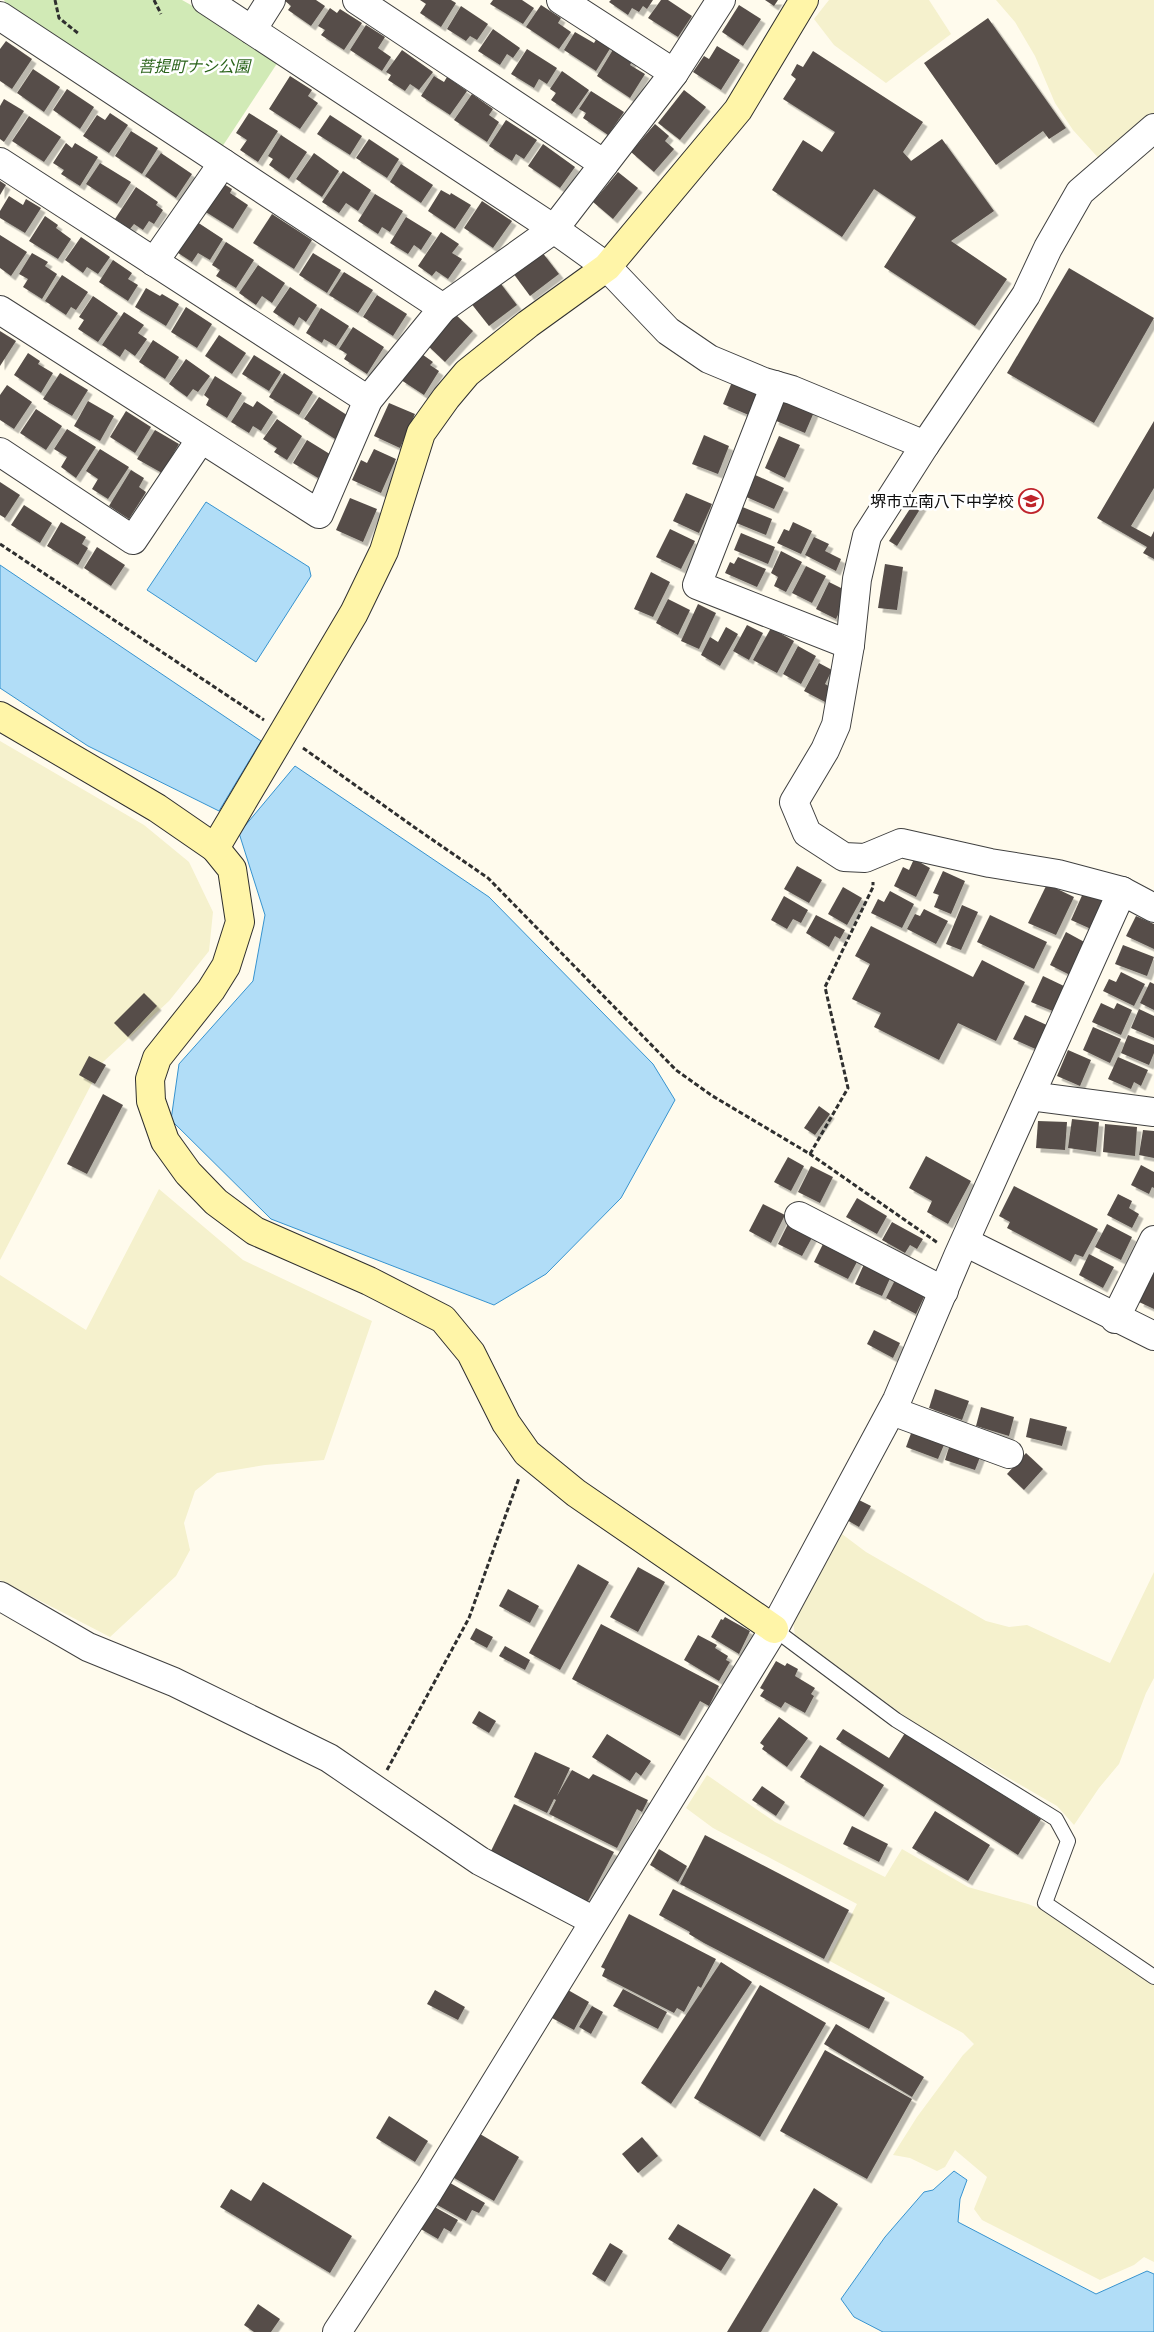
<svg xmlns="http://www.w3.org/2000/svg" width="1154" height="2332" font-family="'Zilla Slab','Noto Sans JP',serif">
  <defs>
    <filter id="shadow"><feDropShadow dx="4.5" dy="4.5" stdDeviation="0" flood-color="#0004"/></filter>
  </defs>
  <rect width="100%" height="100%" fill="#fffbed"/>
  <g fill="#f5f1cd">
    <polygon points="829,0 929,0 951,34 886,83 834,45 814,19"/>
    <polygon points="996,0 1154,0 1154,117 1102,162 1073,130 1055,103 1035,56 1015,22"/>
    <polygon points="0,741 144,825 189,862 213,912 209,951 169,1001 103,1062 0,1260"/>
    <polygon points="159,1189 243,1260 372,1321 324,1460 265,1465 217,1473 195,1491 184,1523 190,1550 176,1576 110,1637 0,1580 0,1275 86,1330"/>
    <polygon points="842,1534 866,1552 986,1621 1009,1627 1027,1625 1110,1663 1154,1572 1154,1678 1146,1693 1119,1764 1099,1788 1074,1825 1057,1806 917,1725 795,1636 793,1621"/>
    <polygon points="707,1775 775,1822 885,1877 902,1849 968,1887 1028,1904 1048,1912 1154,1983 1154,2262 1144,2257 1134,2265 1100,2280 982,2220 974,2209 987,2177 955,2150 945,2167 937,2171 910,2158 893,2155 917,2117 963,2055 974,2044 963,2033 828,1960 857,1904 713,1828 686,1808"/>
  </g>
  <polygon fill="#d1eab6" points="4,0 182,0 223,23 278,62 222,147 7,7"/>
  <g fill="#b1ddf7" stroke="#3793cf">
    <polygon points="206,502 309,567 311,576 256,662 147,590"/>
    <polygon points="0,565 261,741 219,811 88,746 0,688"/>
    <polygon points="295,766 489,897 653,1064 675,1100 621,1198 546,1274 494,1305 271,1219 171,1120 179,1064 253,981 265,915 239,833"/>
    <polygon points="954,2171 967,2180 960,2199 958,2222 1096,2294 1147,2271 1154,2274 1154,2332 883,2332 854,2317 841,2299 885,2237 924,2192 933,2190"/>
  </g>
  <g fill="#564e49" filter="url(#shadow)">
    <polygon points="284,0 316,0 325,6 311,26 288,10 291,6"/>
    <polygon points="420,0 451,0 456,3 441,27 420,13 426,4"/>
    <polygon points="493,0 522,0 534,8 523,24 490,4"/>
    <polygon points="611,0 653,0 647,9 643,6 639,12 632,8 628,15 609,2"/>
    <polygon points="661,0 668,0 692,16 678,37 648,18"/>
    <polygon points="765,0 778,0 774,6"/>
    <polygon points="541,5 561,18 558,23 571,32 559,49 526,27"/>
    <polygon points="739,5 761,19 743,46 722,32"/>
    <polygon points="461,6 488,24 477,40 470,36 466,41 447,29"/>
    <polygon points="330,8 337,13 340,9 362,23 344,50 321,35 325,30 318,26"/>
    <polygon points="988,18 1066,128 1049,139 1043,131 996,165 924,63"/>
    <polygon points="366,25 385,37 378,48 391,57 382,71 350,50"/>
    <polygon points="493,29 520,48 513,58 507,54 500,65 478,51"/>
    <polygon points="575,32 594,43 597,38 611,47 596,71 564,50"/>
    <polygon points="6,41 32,59 12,89 0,81 0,49"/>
    <polygon points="717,46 740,60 721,90 693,72 704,56 709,59"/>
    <polygon points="614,48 633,59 630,65 645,74 630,98 597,76"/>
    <polygon points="527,49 557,68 547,84 539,79 534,88 511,74"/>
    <polygon points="402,50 433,72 419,90 410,84 405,91 388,80 391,75 386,72"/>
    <polygon points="813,51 923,122 903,152 911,161 942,139 994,211 951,241 1007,279 975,326 884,267 916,217 874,189 842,237 772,190 803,140 822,152 835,132 783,99 796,79 791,75 797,64 803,67"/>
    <polygon points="33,69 60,87 44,112 17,93"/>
    <polygon points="562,71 589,90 572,114 551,100 556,93 550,89"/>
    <polygon points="290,76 312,90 308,96 318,103 300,129 269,109"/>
    <polygon points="434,76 444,82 447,77 467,91 450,115 421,96"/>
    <polygon points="67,89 94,107 80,129 53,110"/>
    <polygon points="684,90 706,107 680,140 658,123"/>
    <polygon points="591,91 624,112 608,135 583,118 586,113 579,109"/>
    <polygon points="472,94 493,109 489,115 499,122 487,142 454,120"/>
    <polygon points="4,99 24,111 4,142 0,139 0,106"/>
    <polygon points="110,113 128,125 109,153 83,136 97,115 105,120"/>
    <polygon points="249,113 278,131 258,162 240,150 247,140 236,133"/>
    <polygon points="330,115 362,136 350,155 317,134"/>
    <polygon points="29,116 61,137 44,162 12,141"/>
    <polygon points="506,120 537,140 524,159 516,154 512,161 489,146"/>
    <polygon points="655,124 669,136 665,141 674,149 654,172 631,152"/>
    <polygon points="131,131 158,148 142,174 115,156"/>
    <polygon points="281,135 307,152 289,179 269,165 273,159 268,156"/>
    <polygon points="369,139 399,159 387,178 356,158"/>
    <polygon points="66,143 72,148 75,143 98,157 80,186 61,174 64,170 53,163"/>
    <polygon points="543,144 575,167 560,188 528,166"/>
    <polygon points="161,153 192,174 176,198 145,176"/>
    <polygon points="314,153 339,171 322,197 296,179"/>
    <polygon points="100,163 131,182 117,204 86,184"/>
    <polygon points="401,164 433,185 421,203 390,182"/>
    <polygon points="343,171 371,190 358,211 346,203 339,213 322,202"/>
    <polygon points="618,172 638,188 613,219 593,202"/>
    <polygon points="0,181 6,185 0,195"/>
    <polygon points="219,181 232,189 230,193 248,205 233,229 201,209"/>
    <polygon points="136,187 158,202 156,205 163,210 154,224 149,221 143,230 134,224 130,229 115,219"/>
    <polygon points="441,190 450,195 451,193 471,205 455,229 428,211"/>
    <polygon points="375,194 403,211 390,232 382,227 378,234 358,221"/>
    <polygon points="9,196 23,205 26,199 41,208 25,233 0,218 0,211"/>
    <polygon points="482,201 512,221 493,248 464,228"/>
    <polygon points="272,214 312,240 294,269 253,243"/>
    <polygon points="45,216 58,225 56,228 71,239 58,259 29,241"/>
    <polygon points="406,217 432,233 421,250 414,245 408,254 390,243"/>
    <polygon points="194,220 223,239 210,260 198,253 192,262 175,251"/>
    <polygon points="441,232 459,244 452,253 462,259 448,279 436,271 432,276 418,266"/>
    <polygon points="0,235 27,252 11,276 0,268"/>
    <polygon points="81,237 110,257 98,274 87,267 83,273 65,260"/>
    <polygon points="226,242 254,260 236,288 216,276 220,270 212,265"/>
    <polygon points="542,252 559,274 530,296 513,273"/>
    <polygon points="32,253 48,262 45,266 57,274 42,299 23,287 28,279 19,274"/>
    <polygon points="313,253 341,270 327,293 299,275"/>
    <polygon points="113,260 132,273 128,279 138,285 128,301 99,282"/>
    <polygon points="258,265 285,283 272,303 262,296 256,305 239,293"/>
    <polygon points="1069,268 1154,318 1094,423 1007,373"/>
    <polygon points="344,272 373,290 358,313 329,295"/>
    <polygon points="62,275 88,292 76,310 71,307 66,315 45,301"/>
    <polygon points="498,280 517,305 489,326 470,302"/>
    <polygon points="290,287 317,305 306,322 299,317 294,326 273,312"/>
    <polygon points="146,288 160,296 162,294 179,304 166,326 135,307"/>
    <polygon points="377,295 407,314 393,336 363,317"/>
    <polygon points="93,296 118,313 98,342 78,329 84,320 79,317"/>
    <polygon points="186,307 212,324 197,348 171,332"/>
    <polygon points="321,308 349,326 336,346 324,339 322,343 306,333"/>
    <polygon points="124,312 144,325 138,333 147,339 135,356 125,349 120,357 102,345"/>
    <polygon points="454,313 473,331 445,362 426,344"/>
    <polygon points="353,327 384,347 367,374 344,359 347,354 339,349"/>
    <polygon points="0,331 16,341 0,366"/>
    <polygon points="219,335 246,353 232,374 205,356"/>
    <polygon points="153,340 179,357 165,379 139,362"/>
    <polygon points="419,352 433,362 430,365 439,371 424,395 401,380"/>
    <polygon points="28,353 40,361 38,364 53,373 41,393 14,375"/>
    <polygon points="254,355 281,372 269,391 242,374"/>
    <polygon points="186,359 210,376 198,392 193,389 187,397 169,384"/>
    <polygon points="60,373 88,390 72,416 43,399"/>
    <polygon points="284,373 313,392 299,415 269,397"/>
    <polygon points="215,376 242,393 227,418 206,405 209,399 204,395"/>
    <polygon points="732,382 760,394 751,416 723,404"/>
    <polygon points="7,385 32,402 14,429 0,420 0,395"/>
    <polygon points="319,397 350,417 335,439 304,419"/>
    <polygon points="784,399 814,412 805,433 774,420"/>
    <polygon points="88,401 114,416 100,441 74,426"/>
    <polygon points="257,401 273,412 261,431 253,426 249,433 231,422 244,402 253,407"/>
    <polygon points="389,403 415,414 400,448 374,436"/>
    <polygon points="36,409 62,426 46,450 20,433"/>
    <polygon points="126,411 151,427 135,453 110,437"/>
    <polygon points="277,419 302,436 287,460 274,452 277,448 263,439"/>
    <polygon points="1154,421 1154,488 1131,526 1151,537 1154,531 1154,559 1143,553 1147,547 1097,518"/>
    <polygon points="67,429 96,447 76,478 61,467 67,457 54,449"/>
    <polygon points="155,430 179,444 162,473 137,459"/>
    <polygon points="704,435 729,446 718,474 692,464"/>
    <polygon points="779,436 800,445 785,478 765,468"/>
    <polygon points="307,440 333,456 318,478 293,463"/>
    <polygon points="100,449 129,467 108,499 92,489 98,479 86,471"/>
    <polygon points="374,449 396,459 381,493 352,480 361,460 367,463"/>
    <polygon points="131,470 144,478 139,487 146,492 129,519 109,506"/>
    <polygon points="753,474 784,488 774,509 744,496"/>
    <polygon points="0,482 20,495 5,518 0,515"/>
    <polygon points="686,493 712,504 699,533 673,521"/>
    <polygon points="350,498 377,509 363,542 336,530"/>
    <polygon points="915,501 922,506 897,546 889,541"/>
    <polygon points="24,505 52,523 40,543 11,525"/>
    <polygon points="740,506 772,519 766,535 734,522"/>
    <polygon points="61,522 86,537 82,544 88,548 78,565 47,546"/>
    <polygon points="793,522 812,531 801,554 777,543 784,529 789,531"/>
    <polygon points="670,529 695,541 681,569 656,557"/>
    <polygon points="741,533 775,547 768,564 734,550"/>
    <polygon points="814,537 829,544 825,551 841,559 836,571 805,555"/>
    <polygon points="97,547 125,565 111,586 84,568"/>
    <polygon points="781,551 802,562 786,592 774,586 778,577 771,573"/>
    <polygon points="738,557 766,569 757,587 725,573 730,562 734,564"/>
    <polygon points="885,564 903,567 897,610 878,608"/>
    <polygon points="806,566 826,576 812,603 792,593"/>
    <polygon points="651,572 670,582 653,617 634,609"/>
    <polygon points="829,582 849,592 836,619 816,609"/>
    <polygon points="668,599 690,610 678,635 656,623"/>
    <polygon points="698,604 716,613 699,649 681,641"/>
    <polygon points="747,625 763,633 749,660 733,651"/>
    <polygon points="726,627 738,634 720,666 701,655 710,637 718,642"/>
    <polygon points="771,628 794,641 777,673 753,660"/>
    <polygon points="798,646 816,656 801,684 783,674"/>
    <polygon points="819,663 832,670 825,684 834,689 827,703 804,691"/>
    <polygon points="914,859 930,868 916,897 894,886 903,867 909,870"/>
    <polygon points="797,866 822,880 809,903 784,889"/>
    <polygon points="943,871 965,881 951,914 934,907 939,895 933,893"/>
    <polygon points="1047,884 1074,897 1056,935 1028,923"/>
    <polygon points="843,887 862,898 847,925 828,914"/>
    <polygon points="890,891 914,904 902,928 871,913 878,899 884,902"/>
    <polygon points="1084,891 1104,900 1091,929 1071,920"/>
    <polygon points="784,896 808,910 801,923 793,919 787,929 771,920"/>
    <polygon points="962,905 978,912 961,950 946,944"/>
    <polygon points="924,909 948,921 936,944 907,929 915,914 920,916"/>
    <polygon points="816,915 845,930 840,939 835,936 829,947 806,933"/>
    <polygon points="990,915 1047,942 1034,969 977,942"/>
    <polygon points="1136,916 1154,924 1154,949 1126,936"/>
    <polygon points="871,926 973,977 982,960 1025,982 996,1041 958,1023 939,1060 874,1027 881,1013 852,999 870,964 855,956"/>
    <polygon points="1066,932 1088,944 1072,976 1050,965"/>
    <polygon points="1123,945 1154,957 1147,976 1115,964"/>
    <polygon points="1121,972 1145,984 1134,1006 1103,991 1109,979 1116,982"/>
    <polygon points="1043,976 1066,987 1055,1012 1031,1002"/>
    <polygon points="1150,982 1154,984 1154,1010 1140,1003"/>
    <polygon points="144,993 157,1006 128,1037 114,1023"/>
    <polygon points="1101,1003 1114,1009 1117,1003 1132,1010 1121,1035 1092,1022"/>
    <polygon points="1139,1009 1154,1016 1154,1038 1131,1028"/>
    <polygon points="1025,1015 1051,1027 1040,1051 1013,1039"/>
    <polygon points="1093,1027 1121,1039 1110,1063 1083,1050"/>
    <polygon points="1128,1035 1154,1045 1154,1053 1149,1065 1121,1053"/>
    <polygon points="1068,1050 1091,1060 1080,1086 1057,1076"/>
    <polygon points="89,1056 106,1065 95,1084 79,1075"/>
    <polygon points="1118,1057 1148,1070 1141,1086 1134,1082 1131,1089 1108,1079"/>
    <polygon points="103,1094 123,1105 87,1174 67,1164"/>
    <polygon points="819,1106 830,1114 815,1135 804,1128"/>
    <polygon points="1072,1119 1099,1122 1096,1152 1068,1148"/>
    <polygon points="1038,1121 1067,1122 1065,1150 1036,1148"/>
    <polygon points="1105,1124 1137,1127 1135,1156 1103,1152"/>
    <polygon points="1143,1130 1154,1131 1154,1158 1139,1155"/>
    <polygon points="926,1156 971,1181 948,1224 927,1212 932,1201 909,1188"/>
    <polygon points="788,1157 804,1166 791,1191 774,1182"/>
    <polygon points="1141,1165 1154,1172 1154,1188 1152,1187 1149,1194 1131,1185"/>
    <polygon points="811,1166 833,1177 820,1203 798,1192"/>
    <polygon points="1014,1186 1098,1229 1083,1257 1075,1254 1071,1262 1007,1228 1010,1222 999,1216"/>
    <polygon points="1118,1194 1132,1201 1129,1208 1139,1214 1132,1228 1107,1215"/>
    <polygon points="857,1198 887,1216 877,1234 846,1217"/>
    <polygon points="763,1204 785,1215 771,1243 749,1231"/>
    <polygon points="789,1222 814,1234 802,1256 778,1244"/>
    <polygon points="892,1222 923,1239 917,1249 910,1245 905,1253 882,1240"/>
    <polygon points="1107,1224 1132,1237 1121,1260 1095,1247"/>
    <polygon points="825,1240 859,1258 848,1279 814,1262"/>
    <polygon points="1089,1254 1114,1267 1103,1288 1079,1275"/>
    <polygon points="865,1262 892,1274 882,1296 855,1284"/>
    <polygon points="1154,1271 1154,1309 1139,1302"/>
    <polygon points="896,1278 926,1293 916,1314 886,1298"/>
    <polygon points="874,1330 900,1343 893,1358 867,1344"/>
    <polygon points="935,1389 969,1401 962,1420 929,1408"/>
    <polygon points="981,1407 1014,1417 1009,1436 976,1426"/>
    <polygon points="1030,1418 1067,1427 1062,1446 1026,1437"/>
    <polygon points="913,1428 946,1440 938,1459 906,1447"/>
    <polygon points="951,1441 982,1452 975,1470 945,1460"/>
    <polygon points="1026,1453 1043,1469 1024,1490 1007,1474"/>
    <polygon points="857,1499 871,1506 859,1527 845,1519"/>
    <polygon points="578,1564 609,1582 560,1670 529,1653"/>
    <polygon points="638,1567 665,1582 638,1632 610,1617"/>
    <polygon points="508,1589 539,1606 530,1623 499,1606"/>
    <polygon points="725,1617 750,1631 739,1654 711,1637 721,1619 723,1620"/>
    <polygon points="601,1624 719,1686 709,1706 700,1701 680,1736 572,1679"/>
    <polygon points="476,1628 493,1637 487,1648 470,1639"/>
    <polygon points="698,1635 717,1645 715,1648 728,1656 726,1660 730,1662 719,1681 684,1660"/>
    <polygon points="505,1646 530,1660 525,1670 499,1656"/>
    <polygon points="776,1661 785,1666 787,1663 798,1669 795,1676 815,1688 811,1694 814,1696 805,1713 785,1702 781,1708 760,1696 764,1690 760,1688"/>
    <polygon points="479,1711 496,1721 489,1733 472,1723"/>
    <polygon points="779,1717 808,1738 787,1767 762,1749 764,1746 760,1743"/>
    <polygon points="843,1729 889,1758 905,1733 1041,1819 1018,1855 836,1739"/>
    <polygon points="607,1734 651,1761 641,1776 636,1772 630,1781 592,1757"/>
    <polygon points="820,1745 884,1785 864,1817 800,1777"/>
    <polygon points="535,1752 570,1768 557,1796 572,1770 589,1779 593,1774 648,1800 642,1812 637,1809 617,1848 549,1814 556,1800 554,1799 547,1813 514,1797"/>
    <polygon points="762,1786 785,1802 776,1816 752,1800"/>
    <polygon points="514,1804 614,1852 586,1905 488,1857"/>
    <polygon points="935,1811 990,1845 968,1881 912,1848"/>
    <polygon points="852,1826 888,1844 879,1862 843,1844"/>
    <polygon points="705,1835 849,1910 824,1959 680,1884"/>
    <polygon points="659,1849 687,1866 678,1882 650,1865"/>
    <polygon points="673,1889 885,1998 869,2029 704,1943 689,1934 690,1932 659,1915"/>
    <polygon points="629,1914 716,1959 701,1988 698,1986 684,2012 677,2008 674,2013 602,1976 605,1969 601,1967"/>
    <polygon points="721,1962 752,1982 671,2104 641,2083"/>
    <polygon points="760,1985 826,2023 760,2137 694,2098"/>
    <polygon points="623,1989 667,2012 658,2029 613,2006"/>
    <polygon points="435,1990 465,2007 458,2020 427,2004"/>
    <polygon points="568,1990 589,2002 574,2030 552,2018"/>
    <polygon points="592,2006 603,2012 591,2034 579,2027"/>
    <polygon points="836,2024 924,2077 912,2097 824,2044"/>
    <polygon points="825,2050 912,2099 867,2179 780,2131"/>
    <polygon points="389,2116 428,2141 415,2162 376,2138"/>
    <polygon points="475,2131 519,2157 494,2201 449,2175"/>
    <polygon points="642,2137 658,2156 638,2173 622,2154"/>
    <polygon points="445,2180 485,2203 479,2213 472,2210 466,2221 432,2202"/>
    <polygon points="263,2182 352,2236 330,2273 220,2207 231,2189 251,2201"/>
    <polygon points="814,2188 838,2204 761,2332 727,2332"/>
    <polygon points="431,2205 458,2220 451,2232 444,2228 438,2239 419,2228"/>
    <polygon points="678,2224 731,2255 721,2271 668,2239"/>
    <polygon points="610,2243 623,2251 605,2282 592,2274"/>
    <polygon points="258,2304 280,2319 271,2332 254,2332 244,2325"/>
  </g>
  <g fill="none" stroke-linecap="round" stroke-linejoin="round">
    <defs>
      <polyline id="lane" points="774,1629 896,1720 1056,1819 1068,1841 1045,1903 1154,1977"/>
      <g id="street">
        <polyline points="206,0 554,229 607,267 668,331 709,359 764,382 792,390 925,445"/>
        <polyline points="357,0 604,164"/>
        <polyline points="561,0 674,73"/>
        <polyline points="0,16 443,308"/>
        <polyline points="252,30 271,0"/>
        <polyline points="0,162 368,400"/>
        <polyline points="154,262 223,163"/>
        <polyline points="0,310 319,514 368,400 443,308 554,229 674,73 721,0"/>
        <polyline points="775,385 697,585 850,645"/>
        <polyline points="0,452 133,540 201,439"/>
        <polyline points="1122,891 1058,874 990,863 901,843 865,858 844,857 807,833 794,802 825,750 836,725 850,645 857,579 867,536 925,445 1026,295 1048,248 1080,192 1154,128"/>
        <polyline points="1030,1096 1154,1112"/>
        <polyline points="799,1216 944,1291"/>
        <polyline points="965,1242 1154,1336"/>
        <polyline points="1115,1319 1154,1240"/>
        <polyline points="892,1411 1009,1454"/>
        <polyline points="0,1596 88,1647 174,1682 329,1758 480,1861 594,1921"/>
        <polyline points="337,2332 429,2191 774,1629 897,1400 958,1256 1122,891 1154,908"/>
      </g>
      <g id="secondary">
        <polyline points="0,716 157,808 215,848 232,869 240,922 226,966 211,990 157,1058 150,1079 151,1101 165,1141 188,1173 216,1202 255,1231 369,1281 443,1319 471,1353 506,1423 527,1453 576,1493 774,1629"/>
        <polyline points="215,848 354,613 384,551 421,433 446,398 467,373 528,324 607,267 738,110 804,0"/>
      </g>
    </defs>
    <use href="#lane" stroke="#404040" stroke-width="16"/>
    <use href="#street" stroke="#404040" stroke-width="30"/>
    <use href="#secondary" stroke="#2f2f2f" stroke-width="30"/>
    <g stroke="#2f2f2f" stroke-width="3" stroke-dasharray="5 2.5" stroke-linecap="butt">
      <polyline points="55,0 59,18 79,34"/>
      <polyline points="154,0 161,14"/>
      <polyline points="0,544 264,720"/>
      <polyline points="303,748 414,827 488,878 676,1070 711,1095 810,1154 938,1243"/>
      <polyline points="810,1154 848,1088 825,987 873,887 873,882"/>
      <polyline points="387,1770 469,1618 519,1478"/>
    </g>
    <use href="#lane" stroke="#fff" stroke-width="14"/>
    <use href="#street" stroke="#fff" stroke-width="28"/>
    <use href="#secondary" stroke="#fff5a8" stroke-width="28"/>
  </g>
  <defs>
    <symbol id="school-ring" viewBox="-11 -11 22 22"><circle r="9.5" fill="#fff" stroke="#bf232b" stroke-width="1.5"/><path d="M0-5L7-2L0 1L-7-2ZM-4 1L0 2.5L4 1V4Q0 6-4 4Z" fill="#bf232b"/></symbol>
  </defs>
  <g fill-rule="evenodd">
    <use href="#school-ring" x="1017" y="487" width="28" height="28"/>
  </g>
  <g text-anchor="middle" stroke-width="5" stroke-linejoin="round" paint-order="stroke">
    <g font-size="16" font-style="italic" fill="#2c651c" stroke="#fff">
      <text x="194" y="72">菩提町ナシ公園</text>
    </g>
    <g font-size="16" fill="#0d0d0d" stroke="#fff" text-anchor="end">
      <text x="1014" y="507">堺市立南八下中学校</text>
    </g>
  </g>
</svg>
